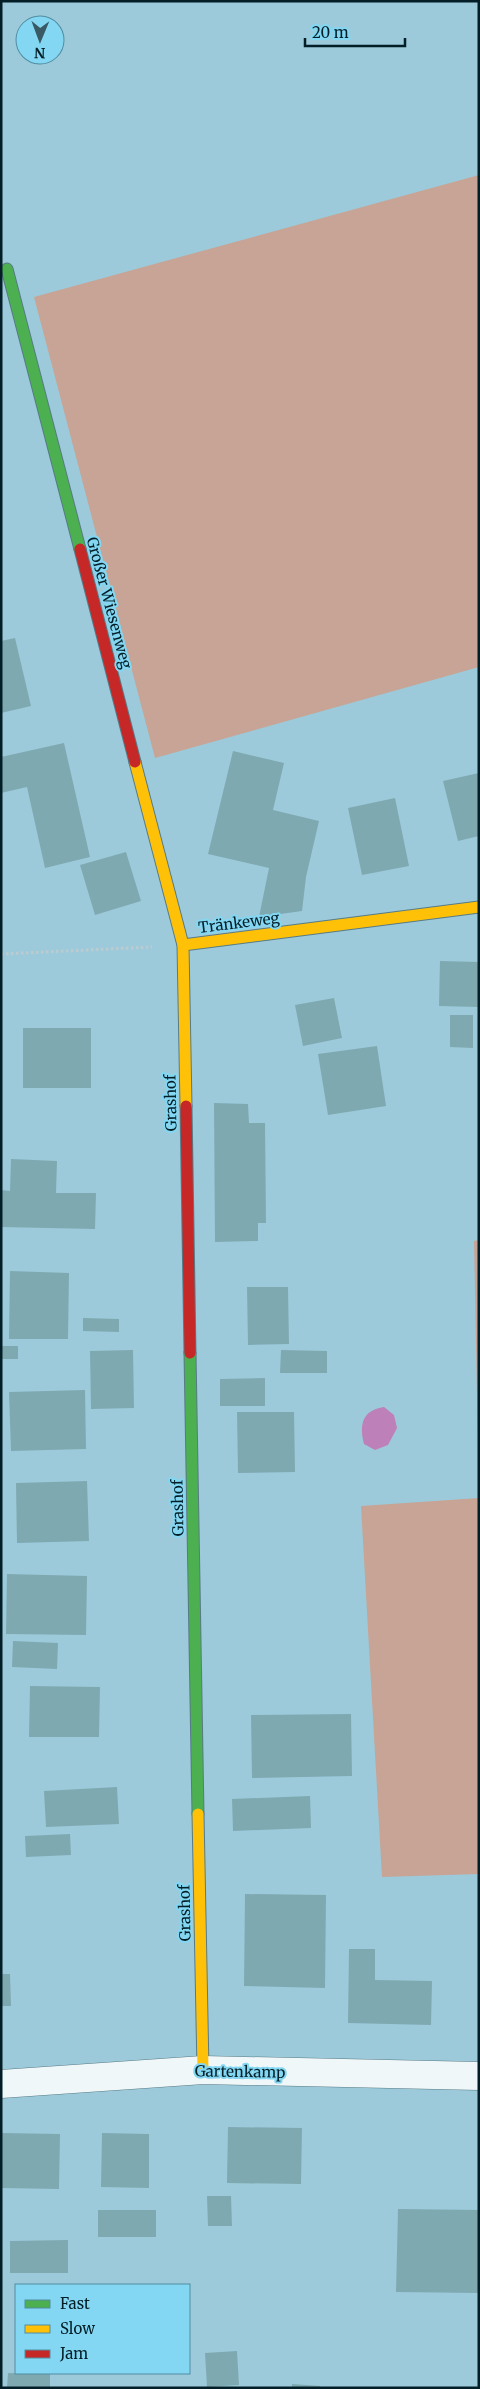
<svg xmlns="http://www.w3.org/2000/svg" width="480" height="2389" font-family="Merriweather,serif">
  <rect width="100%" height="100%" fill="#9ccada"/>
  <g fill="#c7a495">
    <polygon points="479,175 479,667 155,758 34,297"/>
    <polygon points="479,1240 479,1874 382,1877 361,1506 479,1498 474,1241"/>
  </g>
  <path fill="#be80b8" d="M 384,1407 L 394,1415 L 397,1428 L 388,1445 L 375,1450 L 364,1444 C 359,1425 362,1410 384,1407 Z"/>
  <g fill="#7fa9b1">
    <polygon points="15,638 31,706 1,713 1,641"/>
    <polygon points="64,743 90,857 45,868 27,787 1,793 1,757"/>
    <polygon points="233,751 284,763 273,810 319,821 306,877 302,911 259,917 269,868 208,854"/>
    <polygon points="479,773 479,836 458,841 443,781"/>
    <polygon points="395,798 409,866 362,875 348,808"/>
    <polygon points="126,852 141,901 95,915 80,865"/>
    <polygon points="440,961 479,962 479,1007 439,1006"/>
    <polygon points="334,998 342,1038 303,1046 295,1005"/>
    <polygon points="450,1015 473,1015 473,1048 450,1047"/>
    <rect x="23" y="1028" width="68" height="60"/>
    <polygon points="377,1046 386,1106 328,1115 318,1054"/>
    <polygon points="214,1103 248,1104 249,1123 265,1123 266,1223 258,1223 258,1241 215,1242"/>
    <polygon points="11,1159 57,1161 56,1193 96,1193 95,1229 1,1227 1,1190 10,1191"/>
    <polygon points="10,1271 69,1273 68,1339 9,1339"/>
    <polygon points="247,1287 288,1287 289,1344 248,1345"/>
    <polygon points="83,1318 119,1319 119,1332 83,1331"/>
    <rect x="1" y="1346" width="17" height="13"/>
    <polygon points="133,1350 134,1408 91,1409 90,1351"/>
    <polygon points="281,1350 327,1351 327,1373 280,1373"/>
    <polygon points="265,1378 265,1406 220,1406 220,1379"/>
    <polygon points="85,1390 86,1449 11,1451 9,1392"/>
    <polygon points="237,1412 294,1412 295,1472 238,1473"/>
    <polygon points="87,1481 89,1541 17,1543 16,1483"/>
    <polygon points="7,1574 87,1576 86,1635 6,1634"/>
    <polygon points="13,1641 58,1643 57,1669 12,1667"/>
    <polygon points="30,1686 100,1687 99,1737 29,1737"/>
    <polygon points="351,1714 352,1776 252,1778 251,1715"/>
    <polygon points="117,1787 119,1824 46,1827 44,1791"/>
    <polygon points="310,1796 311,1828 233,1831 232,1799"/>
    <polygon points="70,1834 71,1855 26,1857 25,1836"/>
    <polygon points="245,1894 326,1895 325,1988 244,1986"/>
    <polygon points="349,1949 375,1949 375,1980 432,1981 431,2025 348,2023"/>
    <polygon points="1,1974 10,1974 11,2006 1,2006"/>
    <polygon points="228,2127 302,2128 301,2184 227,2183"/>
    <polygon points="2,2133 60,2134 59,2189 1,2188"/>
    <polygon points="102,2133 149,2134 149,2188 101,2187"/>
    <polygon points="207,2196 231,2196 232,2226 208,2226"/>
    <polygon points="398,2209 479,2210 479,2293 396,2292"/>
    <rect x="98" y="2210" width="58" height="27"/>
    <polygon points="68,2240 68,2273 10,2273 10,2241"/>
    <polygon points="237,2351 239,2385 207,2387 205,2353"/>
    <polygon points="8,2373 50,2374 50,2388 7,2388"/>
    <polygon points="292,2384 320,2386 320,2388 292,2388"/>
  </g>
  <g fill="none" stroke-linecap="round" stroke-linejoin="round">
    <defs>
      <polyline id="street" points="1,2084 203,2070 479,2076"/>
      <g id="fast">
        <polyline points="7,269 80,549"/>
        <polyline points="190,1353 198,1814"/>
      </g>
      <g id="slow">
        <polyline points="135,762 183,945 186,1106"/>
        <polyline points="183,945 479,907"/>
        <polyline points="198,1814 203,2070"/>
      </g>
      <g id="jam">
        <polyline points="80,549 135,762"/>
        <polyline points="186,1106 190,1353"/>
      </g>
    </defs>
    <use href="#street" stroke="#577b86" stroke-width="29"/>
    <use href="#fast" stroke="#577b86" stroke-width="13"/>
    <use href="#slow" stroke="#577b86" stroke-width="13"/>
    <use href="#jam" stroke="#577b86" stroke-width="13"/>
    <polyline stroke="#bccbd0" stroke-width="3" stroke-dasharray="2.5 2.5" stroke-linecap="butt" points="1,954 152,947"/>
    <use href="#street" stroke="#f0f7f9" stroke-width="28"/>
    <use href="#fast" stroke="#4caf50" stroke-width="11"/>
    <use href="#slow" stroke="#ffc107" stroke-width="11"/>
    <use href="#jam" stroke="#c62828" stroke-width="11"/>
  </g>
  <g text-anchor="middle" stroke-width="4" stroke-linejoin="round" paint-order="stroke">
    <g font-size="15" fill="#031e26" stroke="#83d7f3">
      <text transform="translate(109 603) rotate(75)" y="5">Großer Wiesenweg</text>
      <text transform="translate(239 923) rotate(-7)" y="5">Tränkeweg</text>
      <text transform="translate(171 1103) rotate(-91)" y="5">Grashof</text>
      <text transform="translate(178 1508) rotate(-91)" y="5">Grashof</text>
      <text transform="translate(185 1913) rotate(-91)" y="5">Grashof</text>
      <text transform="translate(240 2072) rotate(1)" y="5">Gartenkamp</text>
    </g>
  </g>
  <rect width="480" height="2389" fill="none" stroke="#031e26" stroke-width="5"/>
  <rect x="15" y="2284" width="175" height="90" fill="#83d7f3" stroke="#508da1"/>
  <rect x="25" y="2300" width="25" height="8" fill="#4caf50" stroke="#508da1"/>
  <text x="60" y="2309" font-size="15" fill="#031e26">Fast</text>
  <rect x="25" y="2325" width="25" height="8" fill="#ffc107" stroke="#508da1"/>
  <text x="60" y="2334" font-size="15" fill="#031e26">Slow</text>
  <rect x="25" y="2350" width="25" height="8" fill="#c62828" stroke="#508da1"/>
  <text x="60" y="2359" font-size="15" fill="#031e26">Jam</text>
  <g transform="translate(40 40) rotate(181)"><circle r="24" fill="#83d7f3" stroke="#508da1"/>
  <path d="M0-4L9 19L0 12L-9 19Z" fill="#395a65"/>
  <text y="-8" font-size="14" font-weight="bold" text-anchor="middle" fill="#031e26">N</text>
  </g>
  <path d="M305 38v8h100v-8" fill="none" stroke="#031e26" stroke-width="2.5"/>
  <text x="312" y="38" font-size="15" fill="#031e26" stroke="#83d7f3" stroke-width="4" paint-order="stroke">20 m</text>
</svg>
